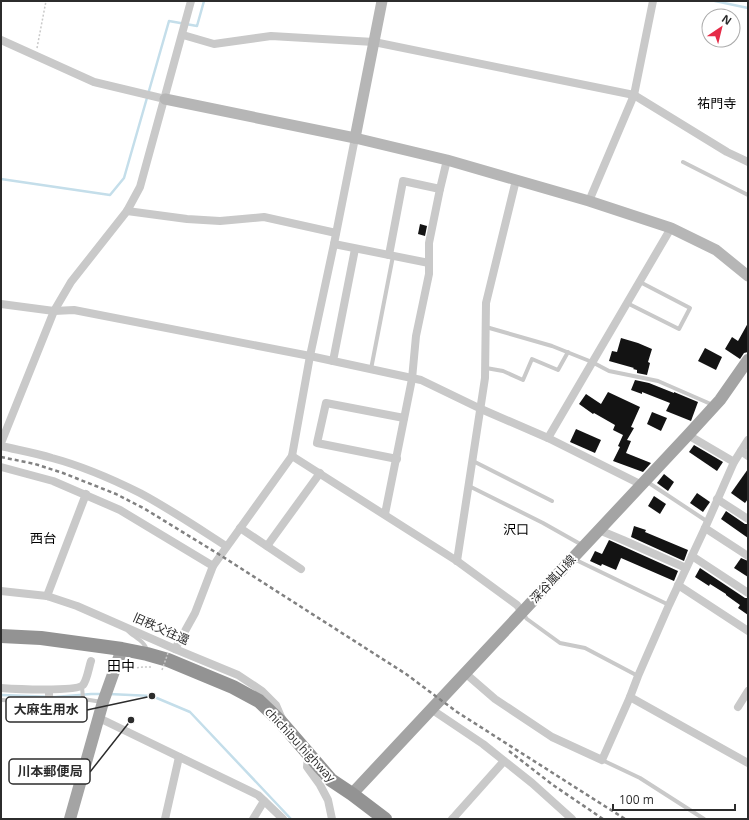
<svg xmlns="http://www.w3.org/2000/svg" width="749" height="820" font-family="'Open Sans','Noto Sans JP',sans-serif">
  <rect width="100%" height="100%" fill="#fff"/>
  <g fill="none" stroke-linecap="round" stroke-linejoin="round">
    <g stroke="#c4deea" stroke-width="2.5">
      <polyline points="715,1 748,8"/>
      <polyline points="1,179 110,195 124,178 169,21 197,26 204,1"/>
      <polyline points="109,694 152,696 190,712 291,819"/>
      <polyline points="1,695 55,697 91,694 102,694"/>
    </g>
  </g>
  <g fill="#131313">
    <polygon points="420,224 427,226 425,236 418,234"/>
    <polygon points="748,323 748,352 744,353 740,359 725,349 732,337 738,341"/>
    <polygon points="621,338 638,343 652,349 648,362 650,363 647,375 637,373 637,370 633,369 634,368 609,361 612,351 617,352"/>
    <polygon points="705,348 722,357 716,370 698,361"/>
    <polygon points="635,380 649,383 674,393 674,392 698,402 691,421 666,411 670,403 642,392 642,394 631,390"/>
    <polygon points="608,392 640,407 631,427 634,428 627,440 631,441 626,453 651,463 643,472 613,461 620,447 618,446 623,435 613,430 615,425 594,413 593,414 579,404 586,394 601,404"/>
    <polygon points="652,412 667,418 661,431 647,424"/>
    <polygon points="576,429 601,440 595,453 570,442"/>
    <polygon points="694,445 723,462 717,471 689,452"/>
    <polygon points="748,469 748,499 745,503 731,493"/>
    <polygon points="664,474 674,482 668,491 657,483"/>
    <polygon points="697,493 710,502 703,512 690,503"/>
    <polygon points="654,496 666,504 660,514 648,506"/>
    <polygon points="726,511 745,524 748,524 748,538 721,519"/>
    <polygon points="634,526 646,530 645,532 688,550 684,561 631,537"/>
    <polygon points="609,540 678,571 674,581 621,558 616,570 602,564 601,566 590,561 595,551 602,554"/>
    <polygon points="741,558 748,561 748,577 734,568"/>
    <polygon points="700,568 745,598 748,598 748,615 738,608 740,605 726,595 726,594 710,584 709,586 695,577"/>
  </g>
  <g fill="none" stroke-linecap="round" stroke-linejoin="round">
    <g stroke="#c9c9c9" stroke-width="1.5" stroke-dasharray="2 2" stroke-linecap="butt">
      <polyline points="37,48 46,1"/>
      <polyline points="133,668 144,667 151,667"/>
    </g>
    <g stroke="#c9c9c9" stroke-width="4">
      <polyline points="683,162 748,195"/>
      <polyline points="627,303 679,329 690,308 640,282"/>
      <polyline points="486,327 552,346 592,362 609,371 658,381 713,405"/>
      <polyline points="486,368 503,371 523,380 532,359 558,370 568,352"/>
      <polyline points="371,369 393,256"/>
      <polyline points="473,461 552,501"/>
      <polyline points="646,481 708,522"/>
      <polyline points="469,486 543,523 582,545"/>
      <polyline points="574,559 669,605"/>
      <polyline points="523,614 527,619 560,643 585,648 638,676"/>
      <path d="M 128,631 C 134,637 146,642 147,651"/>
      <polyline points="82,686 83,699"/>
      <polyline points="1,700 49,702 83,699 102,702"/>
      <polyline points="602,760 640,778 704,819"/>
    </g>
    <g stroke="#c9c9c9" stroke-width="8">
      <polyline points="183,35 214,44 271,36 374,42 634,95 727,152 748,162"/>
      <polyline points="1,40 94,82 165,99"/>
      <polyline points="589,201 634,95 653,1"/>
      <polyline points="127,211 187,219 220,221 264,217 336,233"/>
      <polyline points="334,244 429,263"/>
      <polyline points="389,255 403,181 440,189"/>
      <polyline points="1,304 54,311 74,310 310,356 421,380 481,409 548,438 642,485"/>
      <polyline points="333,361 355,249"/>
      <polyline points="688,435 734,462"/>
      <polyline points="548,438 671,228"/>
      <polyline points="1,443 54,311 71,282 127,211 140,187 191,1"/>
      <path d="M 1,446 C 18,450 35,453 52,458 C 82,466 112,479 140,493 C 170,509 198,528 226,546"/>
      <polyline points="741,451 748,456"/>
      <polyline points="292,456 457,561 517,605 522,612"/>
      <polyline points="397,459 317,443 326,403 404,418"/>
      <polyline points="1,467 53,481 120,510 213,566"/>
      <polyline points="717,499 748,519"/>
      <polyline points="385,514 412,379 416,336 429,274 429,243 440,189 447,160"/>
      <polyline points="240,528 301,569"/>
      <polyline points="705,528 748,556"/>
      <polyline points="599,530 623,540 686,568"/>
      <polyline points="267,546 320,473"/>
      <polyline points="692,556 748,593"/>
      <polyline points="457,561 485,378 486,303 516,180"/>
      <polyline points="678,585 748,631"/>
      <polyline points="1,591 47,596 77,606 175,649 238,675 262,691 276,705 282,719"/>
      <polyline points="47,596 86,494"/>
      <polyline points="175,649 195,613 213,566 292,456 310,356 334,244 355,138"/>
      <polyline points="465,673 495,699 552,737 602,760 630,697 638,676 669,605 705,528 734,462 748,440"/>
      <path d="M 1,688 C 14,689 76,692 83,685 C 87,680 89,667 91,661"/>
      <polyline points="630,697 748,763"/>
      <polyline points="49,702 49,690"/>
      <polyline points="738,707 748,691"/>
      <polyline points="431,709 483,744 532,783 572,819"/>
      <polyline points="99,718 258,795 283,819"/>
      <polyline points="308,755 307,767 320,785 328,800 332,819"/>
      <polyline points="165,819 179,757"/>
      <polyline points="253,819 264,801"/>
      <polyline points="452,819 455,816 504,761"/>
    </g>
    <g stroke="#b6b6b6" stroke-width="11">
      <polyline points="165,99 355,138 447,160 589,201 671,228 716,250 748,276"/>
      <polyline points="355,138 382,1"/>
    </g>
    <g stroke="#a4a4a4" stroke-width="12">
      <polyline points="352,794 688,435 720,400 748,360"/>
      <polyline points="70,819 103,702 122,649"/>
    </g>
    <polyline stroke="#939393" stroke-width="14" points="1,636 41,638 122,649 147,654 168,660 233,687 259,701 280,721 331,780 352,794 385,819"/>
    <g stroke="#818181" stroke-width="2.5" stroke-dasharray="4 3" stroke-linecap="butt">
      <polyline points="1,457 35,464 63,473 116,494 145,509 220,555 406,674 457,712 625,819"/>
      <polyline points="509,751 553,785 603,819"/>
    </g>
    <polyline stroke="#c9c9c9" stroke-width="1.5" stroke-dasharray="2 2" stroke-linecap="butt" points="162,670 168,653"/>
  </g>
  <g text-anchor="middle" stroke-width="4" stroke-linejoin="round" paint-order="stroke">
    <g font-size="12" fill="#2c2c2c" stroke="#fff">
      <text transform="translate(553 579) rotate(-47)" y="4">深谷嵐山線</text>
      <text transform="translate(161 629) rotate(24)" y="4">旧秩父往還</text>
      <text transform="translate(300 745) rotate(47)" y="4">chichibu highway</text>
    </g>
    <g font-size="13" fill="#000" stroke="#fff">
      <text x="717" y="108">祐門寺</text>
      <text x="516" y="534">沢口</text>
      <text x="43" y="543">西台</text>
    </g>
    <g font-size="14" fill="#000" stroke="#fff">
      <text x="121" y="671">田中</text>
    </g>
  </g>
  <path fill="none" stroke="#2c2c2c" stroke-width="1.5" d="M152 696L87 710M131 720L90 772"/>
  <g fill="#2c2c2c" stroke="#fff" stroke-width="1.5">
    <circle cx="152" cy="696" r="4"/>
    <circle cx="131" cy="720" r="4"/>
  </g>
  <g fill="#fff" stroke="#2c2c2c" stroke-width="1.5">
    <rect x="6" y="697" width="81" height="25" rx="4"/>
    <rect x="9" y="759" width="81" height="25" rx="4"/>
  </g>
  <g font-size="13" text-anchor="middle" font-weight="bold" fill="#2c2c2c">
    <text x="46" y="714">大麻生用水</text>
    <text x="50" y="776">川本郵便局</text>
  </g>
  <rect width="749" height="820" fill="none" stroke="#2c2c2c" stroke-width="4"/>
  <g transform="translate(721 28) rotate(35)"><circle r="19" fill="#ffffff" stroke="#ababab"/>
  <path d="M0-3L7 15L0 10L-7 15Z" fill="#e52b47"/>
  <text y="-6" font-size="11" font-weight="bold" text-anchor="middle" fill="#2c2c2c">N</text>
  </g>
  <path d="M613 804v6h122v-6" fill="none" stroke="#2c2c2c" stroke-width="2"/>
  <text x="619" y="804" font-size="12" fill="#2c2c2c" stroke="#ffffff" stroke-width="3" paint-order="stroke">100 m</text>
</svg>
